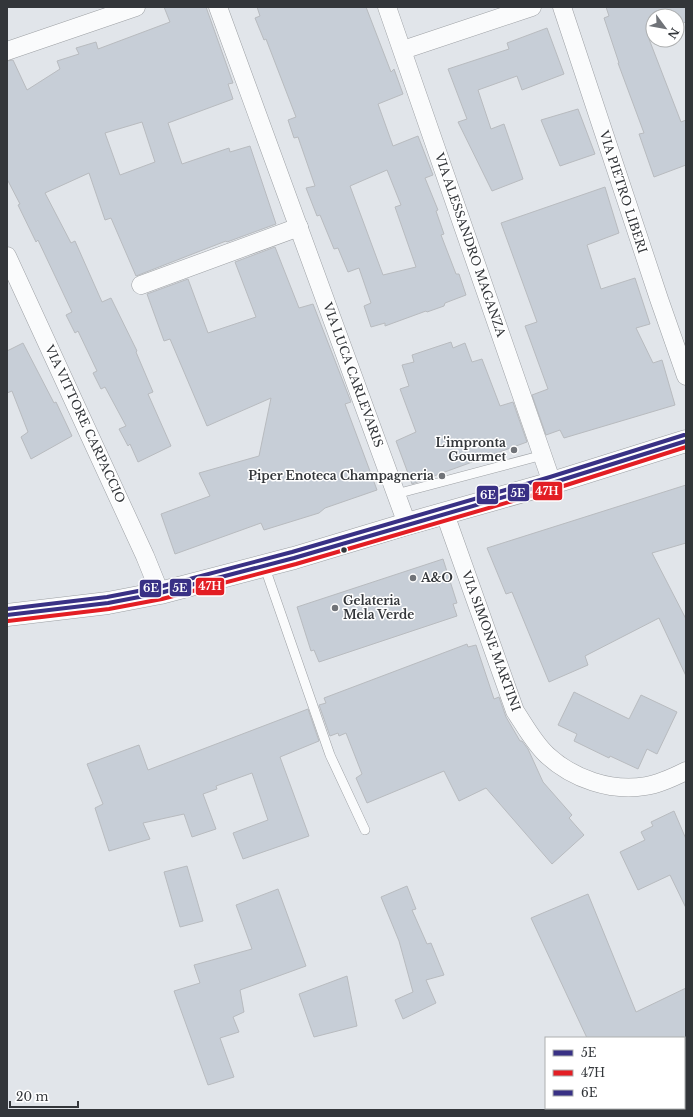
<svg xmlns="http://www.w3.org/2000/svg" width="693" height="1117" font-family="'Libre Baskerville',serif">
  <rect width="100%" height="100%" fill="#e1e5ea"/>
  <g fill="#c7ced7" stroke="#b8bbbf" fill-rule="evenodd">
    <path d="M 164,7 L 206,7 L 233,83 L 228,84 L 233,99 L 168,123 L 182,164 L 229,148 L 230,152 L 250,146 L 276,224 L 227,242 L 226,241 L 136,276 L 111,218 L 105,220 L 89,173 L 45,193 L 71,243 L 75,241 L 102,302 L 111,298 L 137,351 L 136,352 L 153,392 L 148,394 L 171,446 L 138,462 L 130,444 L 128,446 L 119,429 L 126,426 L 105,387 L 101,389 L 93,373 L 97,371 L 78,331 L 75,333 L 66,315 L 72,312 L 38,240 L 36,242 L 18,205 L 20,204 L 7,179 L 7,61 L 13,60 L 27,90 L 60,69 L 57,61 L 79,54 L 76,48 L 96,42 L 98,49 L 170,22 ZM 142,122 L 155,162 L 120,175 L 105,133 Z"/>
    <path d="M 257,7 L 366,7 L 391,72 L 394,69 L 403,94 L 378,104 L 393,146 L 418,136 L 433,175 L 425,178 L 438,210 L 436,211 L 444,234 L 441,235 L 456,274 L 459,274 L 466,295 L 445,303 L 444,306 L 427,312 L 426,311 L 385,326 L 385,323 L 371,327 L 364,306 L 371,303 L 359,268 L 348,272 L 338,248 L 334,249 L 320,215 L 317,216 L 306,188 L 315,186 L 298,137 L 294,138 L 288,120 L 296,117 L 266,39 L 264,40 L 255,18 L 260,16 ZM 387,170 L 401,205 L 395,207 L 416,267 L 383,275 L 350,186 Z"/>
    <polygon points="606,7 686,7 686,22 677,25 677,16 653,16 653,38 649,39 681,122 686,120 686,165 654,177 639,134 644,133 618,63 619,63 604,18 609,16"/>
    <polygon points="547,28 564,74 522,90 517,76 478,90 491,129 504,124 523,179 492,191 458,122 467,119 448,69 509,49 507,43"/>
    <polygon points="578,109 595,154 560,166 541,120"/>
    <polygon points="605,187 619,233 587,245 601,289 635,278 650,324 636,328 653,363 662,360 675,405 564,438 560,430 546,435 532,395 548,389 525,326 537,322 501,223"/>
    <polygon points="275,247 299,308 313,304 351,402 345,404 377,490 325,508 319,513 264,530 261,523 175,554 161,514 210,496 199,473 259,456 271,398 207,426 170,339 164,341 147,294 188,279 208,333 256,317 235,262"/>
    <polygon points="451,342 453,348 465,343 472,362 482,359 500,406 513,402 527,442 412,484 396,441 416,432 400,389 409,386 402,365 414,362 412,355"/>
    <polygon points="23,343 54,403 56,402 72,436 31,459 21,437 28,432 12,391 7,393 7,351"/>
    <polygon points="686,485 686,543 652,553 686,619 686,676 659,618 585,656 588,665 549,682 512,592 506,594 487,548"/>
    <polygon points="443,559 457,603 453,604 457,616 319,662 314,650 311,651 297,607"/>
    <polygon points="467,644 468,647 476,645 494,699 499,697 506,717 520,741 522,741 528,749 543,782 572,815 569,818 584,835 552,864 486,788 459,801 444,771 367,803 356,778 362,774 346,733 339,736 338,733 330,736 319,705 326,703 324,698"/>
    <polygon points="574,692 629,719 641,695 677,712 657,754 647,749 638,769 610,756 609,758 574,741 577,734 558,725"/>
    <polygon points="308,709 319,741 280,757 309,836 243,859 233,833 268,820 252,773 216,786 217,789 203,794 216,829 192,837 184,814 143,823 150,839 109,851 95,808 103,804 87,764 139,745 148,770"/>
    <polygon points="674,811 686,839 686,908 670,875 638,890 620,852 645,840 641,832 653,826 651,822"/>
    <polygon points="187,866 203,921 180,927 164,872"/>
    <polygon points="407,886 416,909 412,910 427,944 431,943 444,975 426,980 436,1003 403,1019 395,1000 413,992 399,941 381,897"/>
    <polygon points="278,889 306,966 240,990 244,1012 233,1017 239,1032 220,1038 234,1077 208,1085 174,991 200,983 194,965 252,949 236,905"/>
    <polygon points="588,894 636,1012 686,988 686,1038 587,1038 531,918"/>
    <polygon points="347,976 357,1026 314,1037 299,994"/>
  </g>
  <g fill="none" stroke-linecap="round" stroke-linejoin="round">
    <defs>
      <g id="lane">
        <polyline points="396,494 543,455"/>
        <polyline points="264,565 330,755 365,830"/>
      </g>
      <g id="street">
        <polyline points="218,7 407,524"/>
        <polyline points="387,7 552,483"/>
        <polyline points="562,7 659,299 686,376"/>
        <polyline points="403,50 532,7"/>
        <polyline points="7,51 136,7"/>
        <polyline points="7,256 145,556 160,593"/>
        <polyline points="141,285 299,227"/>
        <path d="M 445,514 L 515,711 C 525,726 534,743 547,755 C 573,779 611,792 646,786 C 659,784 674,777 686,771"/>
      </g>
      <polyline id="secondary" points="7,615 108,603 160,593 294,558 407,524 552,483 686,441"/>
    </defs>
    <use href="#lane" stroke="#9da0a4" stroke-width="10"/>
    <use href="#street" stroke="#9da0a4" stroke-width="19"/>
    <use href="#secondary" stroke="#9da0a4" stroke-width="23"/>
    <use href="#lane" stroke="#fafbfc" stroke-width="9"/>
    <use href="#street" stroke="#fafbfc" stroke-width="18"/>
    <use href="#secondary" stroke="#fafbfc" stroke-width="22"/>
    <defs>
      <polyline id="bus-1" points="7,615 108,603 160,593 294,558 552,483 686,441"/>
      <polyline id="bus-2" points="8,621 109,609 162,599 296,564 554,489 686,447"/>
      <polyline id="bus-3" points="7,609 107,597 159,587 292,552 550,477 684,435"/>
    </defs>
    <use href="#bus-1" stroke="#fff" stroke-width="7"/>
    <use href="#bus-2" stroke="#fff" stroke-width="7"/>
    <use href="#bus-3" stroke="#fff" stroke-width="7"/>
    <use href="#bus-1" stroke="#393185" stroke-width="4"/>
    <use href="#bus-2" stroke="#e31e24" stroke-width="4"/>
    <use href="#bus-3" stroke="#393185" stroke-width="4"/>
  </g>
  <g fill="#707378" stroke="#fff" stroke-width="1.5">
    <circle cx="514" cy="450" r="4"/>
    <circle cx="442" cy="476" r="4"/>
    <circle cx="413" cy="578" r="4"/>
    <circle cx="335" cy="608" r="4"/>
  </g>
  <circle fill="#33363a" stroke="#fff" stroke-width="1.5" cx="344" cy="550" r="3.5"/>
  <g text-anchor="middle" stroke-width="3" stroke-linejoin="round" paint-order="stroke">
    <g font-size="12" fill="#33363a" stroke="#fff">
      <text transform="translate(623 192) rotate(72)" y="4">VIA PIETRO LIBERI</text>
      <text transform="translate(470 245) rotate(71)" y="4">VIA ALESSANDRO MAGANZA</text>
      <text transform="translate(353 375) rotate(70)" y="4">VIA LUCA CARLEVARIS</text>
      <text transform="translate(85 424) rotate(65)" y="4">VIA VITTORE CARPACCIO</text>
      <text transform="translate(491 641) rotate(70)" y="4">VIA SIMONE MARTINI</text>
    </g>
    <g font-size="12" font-weight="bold" fill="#33363a" stroke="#fff" text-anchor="end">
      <text x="506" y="447">L'impronta<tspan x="506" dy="14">Gourmet</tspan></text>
      <text x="434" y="480">Piper Enoteca Champagneria</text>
      <text x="421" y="582" text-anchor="start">A&amp;O</text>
      <text x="343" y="605" text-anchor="start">Gelateria<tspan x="343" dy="14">Mela Verde</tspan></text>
    </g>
  </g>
  <g stroke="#fff" stroke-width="1.5">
    <rect x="532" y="481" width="31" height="20" rx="4" fill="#e31e24"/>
    <rect x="507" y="483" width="23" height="19" rx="4" fill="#393185"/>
    <rect x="476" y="485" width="23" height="20" rx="4" fill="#393185"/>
    <rect x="195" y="577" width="30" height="19" rx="4" fill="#e31e24"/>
    <rect x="169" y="578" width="23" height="19" rx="4" fill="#393185"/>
    <rect x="139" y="579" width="23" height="19" rx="4" fill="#393185"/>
  </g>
  <g font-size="11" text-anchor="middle" font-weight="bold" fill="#fff">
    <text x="547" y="495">47H</text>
    <text x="518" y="497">5E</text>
    <text x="488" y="499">6E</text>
    <text x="210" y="590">47H</text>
    <text x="180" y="592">5E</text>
    <text x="151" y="592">6E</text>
  </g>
  <rect width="693" height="1117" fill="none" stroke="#33363a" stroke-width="16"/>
  <rect x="545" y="1037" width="140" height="72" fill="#ffffff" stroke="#adafb0"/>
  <rect x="553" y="1050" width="20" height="6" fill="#393185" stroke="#adafb0"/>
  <text x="581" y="1057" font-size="12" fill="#33363a">5E</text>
  <rect x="553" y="1070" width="20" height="6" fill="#e31e24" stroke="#adafb0"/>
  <text x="581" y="1077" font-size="12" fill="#33363a">47H</text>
  <rect x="553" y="1090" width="20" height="6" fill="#393185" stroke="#adafb0"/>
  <text x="581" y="1097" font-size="12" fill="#33363a">6E</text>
  <g transform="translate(665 28) rotate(122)"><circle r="19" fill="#ffffff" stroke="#adafb0"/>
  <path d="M0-3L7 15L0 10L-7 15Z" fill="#707378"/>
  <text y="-6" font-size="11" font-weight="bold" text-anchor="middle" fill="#33363a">N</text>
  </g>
  <path d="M10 1101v6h68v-6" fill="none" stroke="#33363a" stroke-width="2"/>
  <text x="16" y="1101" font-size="12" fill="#33363a" stroke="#ffffff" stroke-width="3" paint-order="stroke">20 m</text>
</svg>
